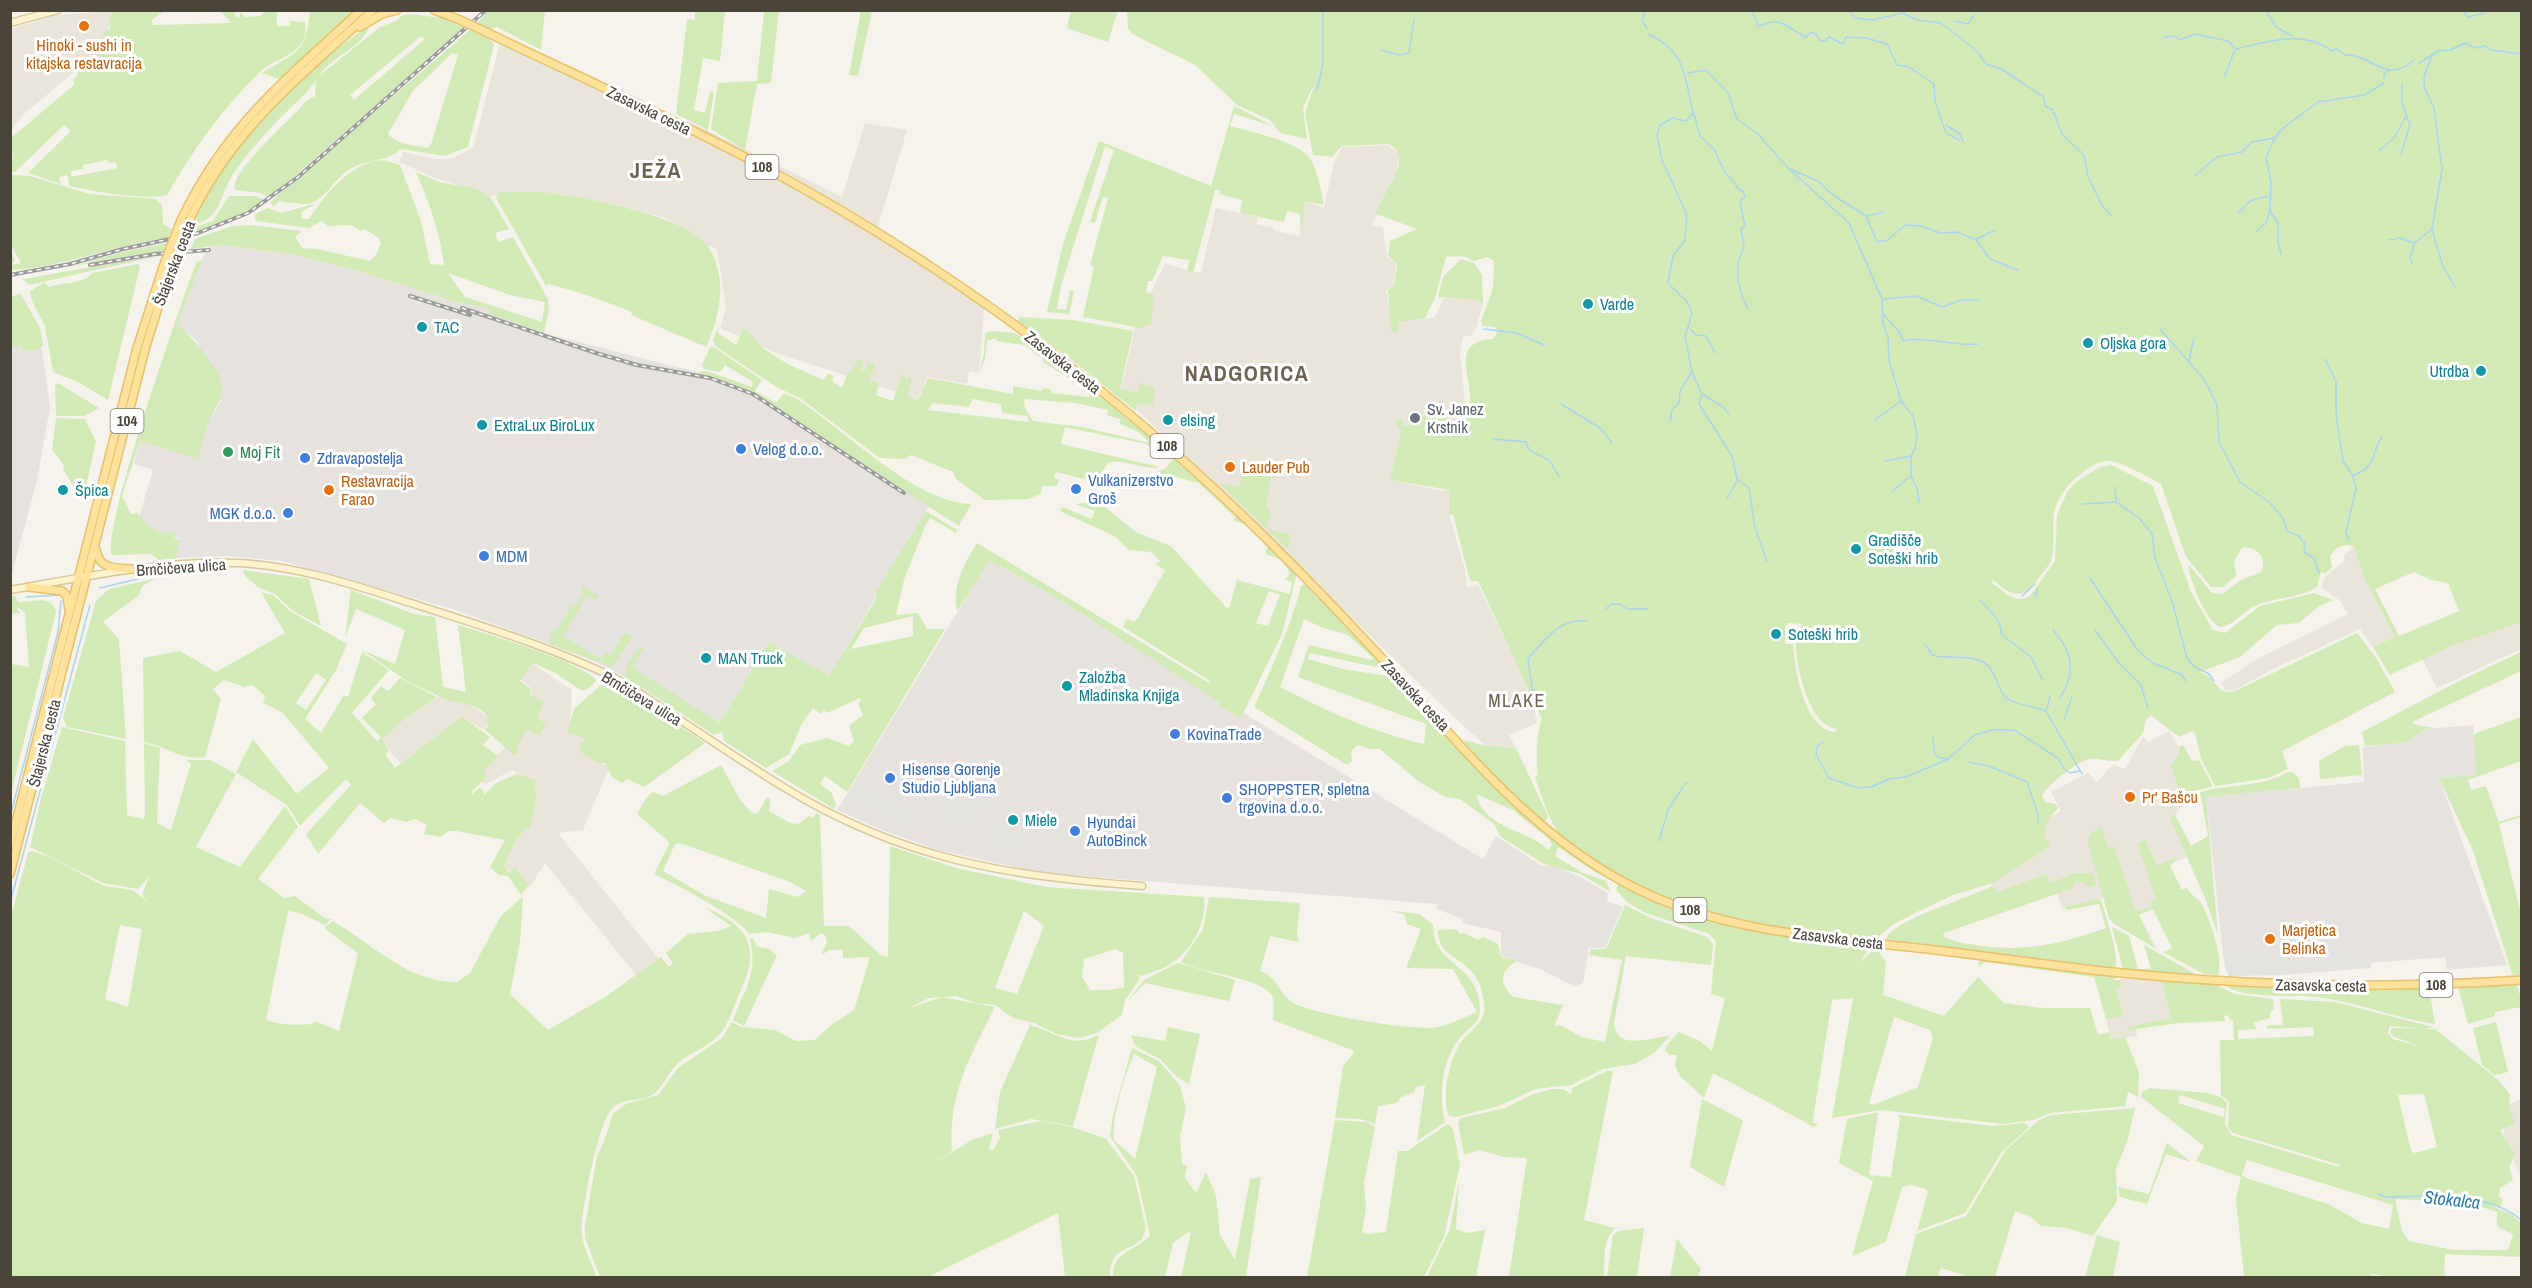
<svg xmlns="http://www.w3.org/2000/svg" width="2532" height="1288" font-family="'Archivo Narrow',sans-serif">
  <rect width="100%" height="100%" fill="#f6f3ec"/>
  <g fill="#eae5da">
    <polygon points="113,11 104,47 25,113 11,130 11,29 57,15"/>
    <polygon points="501,39 700,127 842,197 865,123 907,130 877,229 957,281 984,309 979,373 969,371 967,384 927,377 918,399 779,354 720,328 726,308 717,248 708,246 698,237 666,218 618,205 555,193 492,196 435,178 399,162 403,152 434,159 451,159 473,148"/>
    <polygon points="1388,145 1399,154 1396,181 1372,225 1383,227 1387,257 1396,264 1393,286 1386,290 1391,321 1434,318 1444,298 1478,300 1483,304 1475,332 1470,336 1463,337 1460,353 1466,414 1456,425 1424,421 1421,425 1403,426 1390,480 1442,491 1449,490 1449,514 1465,570 1467,588 1478,585 1532,696 1537,723 1509,735 1516,748 1486,746 1456,719 1140,413 1121,389 1136,323 1165,264 1201,273 1216,208 1258,217 1256,224 1272,227 1275,231 1300,236 1305,200 1324,208 1334,163 1342,147"/>
    <polygon points="2354,546 2363,576 2395,637 2373,647 2360,629 2275,668 2233,691 2225,690 2221,683 2257,659 2348,614 2339,600 2322,588 2322,584 2325,577 2344,561 2344,555"/>
    <polygon points="2521,620 2521,649 2437,688 2422,659 2452,644"/>
    <polygon points="533,664 572,690 570,728 587,737 582,748 609,768 583,830 558,833 659,959 637,976 545,863 530,887 504,866 516,840 525,828 533,782 512,770 485,785 481,780 483,769 527,726 519,721 533,690 520,678"/>
    <polygon points="441,695 472,705 491,720 483,729 463,718 402,765 381,740 400,722"/>
    <polygon points="2169,731 2182,753 2175,767 2184,804 2173,817 2190,856 2150,872 2159,905 2134,914 2105,898 2062,909 2054,883 2048,886 2044,876 1996,894 1991,881 2042,836 2047,819 2061,811 2051,792 2088,773 2097,782 2113,764 2125,769 2143,737 2149,742"/>
    <polygon points="2124,976 2161,979 2171,1018 2129,1027 2129,1030 2136,1029 2137,1036 2111,1040 2106,1019 2123,1016 2115,988 2121,987 2120,980"/>
    <polygon points="2521,1099 2521,1178 2506,1142 2500,1109"/>
  </g>
  <g fill="#e6e2dd">
    <polygon points="220,245 291,254 348,268 463,304 488,308 490,314 544,333 724,379 752,391 929,506 829,677 769,642 721,723 587,658 456,610 282,561 228,556 174,558 179,539 136,527 153,470 134,464 140,441 213,414 221,401 197,341 178,324 207,248"/>
    <polygon points="18,346 42,349 50,407 37,480 11,577 10,348"/>
    <polygon points="989,560 1024,579 1483,859 1496,836 1542,866 1554,866 1578,876 1608,893 1607,901 1623,907 1605,948 1589,948 1583,983 1576,987 1540,969 1501,956 1501,932 1462,923 1463,919 1437,909 1437,904 1043,873 938,850 879,829 837,810"/>
    <polygon points="2473,725 2477,775 2439,778 2507,965 2447,970 2445,957 2371,963 2369,955 2349,957 2347,943 2223,954 2206,797 2364,782 2363,747 2405,743 2425,729"/>
  </g>
  <g fill="#d2eab5" fill-rule="evenodd">
    <polygon points="489,10 545,11 541,50 497,27 489,29 477,23"/>
    <polygon points="861,10 872,11 858,76 849,75"/>
    <path d="M 221,11 L 234,11 L 235,16 L 240,17 L 240,12 L 245,17 L 260,16 L 266,11 L 277,11 L 277,26 L 290,26 L 290,21 L 305,22 C 306,31 306,37 301,44 C 288,60 271,60 259,73 C 221,110 193,150 167,195 C 146,201 92,191 69,186 L 68,175 L 59,177 L 61,184 L 28,173 L 71,131 L 64,125 L 15,172 L 11,172 L 11,159 L 13,157 L 11,138 L 74,85 L 73,80 L 78,75 L 77,68 L 104,47 L 103,34 L 110,29 L 109,19 L 113,11 L 164,11 L 151,21 L 153,25 L 231,23 ZM 107,160 L 108,163 L 116,162 L 117,168 L 71,177 L 71,171 L 83,169 L 83,165 Z"/>
    <path d="M 310,11 L 352,11 L 332,34 L 279,79 L 262,73 C 296,52 306,54 310,11 Z"/>
    <polygon points="695,11 725,11 720,61 703,58 694,110 705,113 710,91 714,92 708,130 676,114 687,19 695,20"/>
    <polygon points="764,11 779,11 771,83 757,84 745,150 711,129 718,83 757,81"/>
    <polygon points="1071,11 1118,11 1108,42 1067,28"/>
    <path d="M 1127,11 L 2521,11 L 2521,622 L 2451,646 L 2390,675 L 2373,647 L 2395,637 L 2363,576 L 2354,546 C 2342,544 2336,546 2330,557 L 2332,567 L 2325,574 L 2321,572 L 2317,587 C 2298,599 2275,597 2255,606 C 2242,612 2234,626 2219,627 C 2203,615 2193,587 2188,567 L 2190,566 L 2212,593 L 2222,594 L 2241,580 L 2261,572 C 2268,558 2256,545 2242,548 L 2234,561 L 2236,576 L 2223,587 L 2211,587 L 2186,557 L 2161,484 C 2151,478 2122,463 2111,461 C 2092,458 2061,489 2056,506 C 2050,522 2056,540 2052,556 C 2051,564 2045,570 2040,576 C 2023,600 2014,598 1993,580 L 1992,583 C 2004,591 2014,605 2030,596 L 2055,561 L 2057,515 L 2067,492 L 2076,482 L 2100,467 L 2111,465 L 2153,486 L 2191,592 L 2213,630 L 2225,633 L 2260,606 L 2314,593 L 2333,600 L 2318,607 L 2299,623 L 2277,625 L 2240,657 L 2200,672 L 2208,676 L 2222,691 L 2233,692 L 2357,633 L 2376,658 L 2395,692 L 2282,751 L 2288,769 L 2268,778 L 2215,786 L 2201,759 L 2195,732 L 2192,731 L 2179,737 L 2151,715 L 2146,720 L 2143,733 L 2118,761 C 2109,762 2099,758 2090,759 C 2078,760 2047,786 2042,795 L 2045,802 L 2056,804 L 2058,808 L 2047,821 L 2044,837 L 2051,846 L 1993,883 L 1953,895 L 1915,913 L 1892,925 L 1877,938 C 1859,941 1837,934 1818,932 C 1731,921 1637,901 1567,843 C 1551,829 1543,798 1535,778 L 1538,774 C 1536,760 1536,732 1542,719 L 1478,581 L 1470,581 L 1453,514 L 1449,515 L 1449,490 L 1390,480 L 1401,433 L 1396,421 L 1402,419 L 1403,426 L 1421,425 L 1424,415 L 1443,415 L 1456,425 C 1463,417 1468,412 1470,401 C 1472,375 1449,342 1493,339 L 1497,333 L 1495,327 L 1483,326 L 1481,321 L 1493,288 L 1494,261 L 1487,257 L 1474,261 L 1463,256 L 1446,257 L 1435,298 L 1425,318 L 1399,322 L 1398,332 L 1391,332 L 1388,290 L 1394,286 L 1397,264 L 1388,256 L 1390,241 L 1417,229 L 1376,214 C 1381,193 1416,159 1389,144 L 1342,146 L 1332,157 L 1313,155 L 1305,113 L 1316,80 L 1303,108 L 1307,139 L 1280,133 L 1270,120 L 1237,105 L 1195,65 L 1132,34 L 1128,28 ZM 2414,572 L 2431,580 L 2448,583 L 2459,611 L 2399,636 L 2375,589 ZM 1788,623 L 1801,624 C 1801,632 1796,638 1796,646 C 1797,670 1809,726 1837,729 L 1835,732 C 1804,729 1795,670 1793,644 L 1785,644 L 1785,627 Z"/>
    <path d="M 411,14 L 441,18 L 465,28 L 275,193 L 268,198 L 261,193 L 235,190 C 228,172 294,118 306,101 L 315,96 L 316,80 C 307,94 294,104 281,117 C 264,135 247,153 233,174 C 219,196 221,220 192,225 C 229,142 290,83 363,29 L 369,28 C 359,50 332,56 319,76 L 380,27 L 398,20 L 401,16 ZM 421,36 L 425,39 L 354,100 L 350,95 Z"/>
    <path d="M 470,30 L 491,40 L 494,45 L 468,147 L 445,156 L 401,149 C 387,162 367,159 350,169 C 334,178 325,202 306,204 C 300,204 287,202 279,201 L 274,207 L 270,202 ZM 452,53 L 458,55 L 431,144 L 428,148 C 414,145 398,145 388,134 L 412,92 Z"/>
    <path d="M 1234,106 L 1273,126 L 1234,114 L 1230,126 C 1251,132 1299,141 1311,160 C 1318,172 1321,191 1324,205 L 1305,201 L 1301,236 L 1300,214 L 1287,211 L 1284,222 L 1240,213 L 1242,200 L 1219,194 L 1220,190 L 1215,190 L 1193,273 L 1187,272 L 1189,260 L 1163,256 L 1152,281 L 1148,281 L 1146,292 L 1154,295 L 1151,324 L 1140,328 L 1083,317 L 1094,267 L 1090,265 L 1108,198 L 1103,197 L 1095,223 L 1090,222 L 1114,150 L 1105,146 L 1061,286 L 1057,309 L 1066,310 L 1070,290 L 1074,291 L 1069,314 L 1047,312 L 1063,244 L 1099,141 L 1211,186 Z"/>
    <path d="M 374,161 L 384,160 L 400,165 L 421,221 L 430,264 L 444,265 C 440,232 429,202 416,172 L 439,182 L 473,188 L 489,195 L 509,229 L 495,233 L 498,242 L 513,237 L 548,299 L 549,309 L 544,333 L 490,314 L 488,308 L 463,304 L 348,268 L 291,254 L 220,245 L 191,249 L 195,239 L 232,226 L 250,225 L 302,231 L 295,237 L 302,248 L 317,249 L 370,261 L 377,254 L 381,243 L 379,238 L 365,229 L 361,231 L 351,225 L 328,226 L 322,221 L 309,228 L 256,221 L 254,215 L 267,208 L 282,213 L 313,204 L 314,205 L 301,212 L 302,219 L 309,219 C 326,194 343,171 374,161 ZM 448,273 L 510,295 L 545,302 L 542,322 L 465,297 Z"/>
    <path d="M 11,175 L 31,176 L 89,194 L 155,199 L 162,205 L 163,224 L 172,229 L 168,238 C 114,245 65,267 11,270 L 11,252 L 15,260 L 11,265 L 21,263 L 11,245 Z"/>
    <path d="M 500,192 C 517,193 534,191 551,193 C 587,198 684,215 707,245 C 729,276 720,316 706,347 L 631,315 L 632,312 C 604,301 577,291 548,284 L 546,286 L 496,198 Z"/>
    <polygon points="229,196 256,196 266,201 227,221 188,234 189,229 213,221"/>
    <polygon points="167,243 164,251 74,266 122,252"/>
    <polygon points="163,255 29,285 23,279 156,256"/>
    <polygon points="1461,259 1474,263 1482,275 1483,304 1478,300 1438,297 1443,277"/>
    <path d="M 197,261 L 202,261 L 178,324 C 190,335 224,372 222,389 C 222,399 217,405 212,414 C 206,429 202,444 197,459 L 140,441 L 122,496 L 131,514 L 137,513 C 149,525 155,538 175,531 L 174,538 L 180,541 L 175,559 L 159,560 L 151,554 L 112,555 C 100,534 183,297 197,261 Z"/>
    <path d="M 138,264 L 140,267 L 108,400 L 78,382 L 53,372 L 45,326 L 32,301 L 30,291 L 45,282 L 49,287 C 61,282 83,285 92,273 Z"/>
    <polygon points="20,293 40,328 43,345 40,349 23,351 22,346 11,347 11,297"/>
    <polygon points="1020,317 1073,320 1133,331 1120,389 1137,393 1139,383 1155,387 1153,405 1137,403 1136,411 1068,357 1018,321"/>
    <path d="M 719,327 L 718,333 L 736,345 L 743,328 C 750,332 756,342 763,348 C 782,362 802,371 824,380 L 828,373 L 834,376 L 832,381 L 842,388 L 848,371 L 852,372 L 858,359 L 863,362 L 861,371 L 865,371 L 868,363 L 875,364 L 870,380 L 879,383 L 876,395 L 893,401 L 902,374 L 907,380 L 909,377 L 912,378 L 908,396 L 918,400 L 928,378 L 1013,394 L 1013,386 L 1042,391 L 1043,388 L 1051,389 L 1051,393 L 1089,397 L 1088,390 L 1043,362 L 1043,359 L 1024,345 L 996,341 L 997,338 L 987,341 L 985,359 L 979,374 L 984,354 L 985,334 L 990,331 L 1014,333 L 1031,341 L 1167,451 L 1169,458 L 1146,444 L 1065,427 L 1061,444 L 1160,467 C 1142,471 1126,458 1108,463 L 1091,488 L 1092,481 L 1056,472 L 1054,478 L 1059,480 L 1057,486 L 1042,486 L 1041,494 L 1028,499 L 985,500 L 956,479 L 953,472 L 911,455 L 905,459 L 880,458 L 801,399 L 775,386 L 715,346 L 713,339 ZM 972,399 L 1001,404 L 1002,413 L 1027,416 L 1029,422 L 928,410 L 933,403 L 969,407 ZM 1024,399 L 1075,403 L 1108,410 L 1107,415 L 1120,419 L 1120,424 L 1137,431 L 1150,443 L 1082,427 L 1033,421 L 1025,408 Z"/>
    <path d="M 710,347 L 714,347 L 762,380 L 755,391 L 776,403 L 784,393 L 795,398 C 844,428 911,501 971,504 L 959,526 L 757,396 L 698,374 L 701,371 L 710,372 L 752,387 L 753,382 L 725,365 L 720,372 L 704,369 L 702,365 Z"/>
    <polygon points="58,383 99,408 84,416 56,416 55,385"/>
    <polygon points="56,418 85,419 96,441 83,501 63,469 64,465 52,450"/>
    <path d="M 1173,459 L 1176,459 L 1236,512 L 1297,573 L 1282,634 L 1241,718 L 1219,706 L 1220,703 C 1155,661 1089,617 1022,578 C 1011,571 1000,567 989,561 L 957,611 C 952,586 964,564 977,543 L 1209,683 L 1210,681 L 1123,627 L 1126,619 L 1134,622 L 1138,618 L 1165,570 L 1155,564 L 1160,561 L 1151,552 L 1129,550 L 1116,537 L 1060,511 L 1062,507 L 1092,519 L 1095,511 L 1075,504 L 1092,502 L 1101,504 L 1137,533 L 1171,546 L 1226,607 L 1229,608 L 1237,580 L 1290,594 L 1292,582 L 1285,580 L 1290,574 C 1286,562 1277,557 1265,554 L 1268,546 L 1245,524 L 1234,521 L 1235,517 L 1199,483 L 1157,472 L 1166,468 ZM 1269,591 L 1280,595 L 1268,626 L 1256,623 Z"/>
    <polygon points="1243,464 1272,471 1266,508 1271,512 1267,529 1291,535 1288,549 1219,483 1239,487"/>
    <path d="M 926,511 L 957,530 L 956,533 L 930,518 L 926,524 L 904,580 L 896,615 L 918,613 L 927,629 L 945,629 L 847,792 L 825,776 L 820,784 L 831,792 L 836,804 L 834,809 L 772,771 L 789,761 L 800,745 L 827,738 L 849,746 L 854,741 L 849,726 L 863,715 L 858,704 L 861,700 L 860,698 L 827,713 L 824,711 L 821,714 L 813,708 L 802,723 L 789,754 L 766,768 L 724,741 L 722,732 L 714,735 L 625,677 L 625,668 L 638,648 L 643,648 L 633,668 L 720,723 L 769,642 L 829,676 L 876,599 L 876,592 ZM 913,616 L 913,636 L 851,649 L 864,628 Z"/>
    <polygon points="243,570 309,579 321,626 293,611 275,594 258,587 245,576"/>
    <polygon points="155,579 142,586 139,595 103,622 119,639 126,739 67,727 63,718 96,601 109,589"/>
    <path d="M 1305,584 L 1316,597 L 1327,603 L 1519,809 L 1559,843 L 1591,866 L 1601,876 L 1558,847 L 1555,856 L 1583,873 L 1606,881 L 1611,892 L 1580,874 L 1544,864 L 1501,837 L 1494,824 L 1460,799 L 1445,797 L 1418,781 L 1380,749 L 1370,749 L 1358,745 L 1351,751 L 1352,761 L 1347,765 L 1254,707 C 1272,667 1290,629 1301,586 ZM 1304,619 L 1323,628 L 1348,635 L 1373,658 L 1372,660 L 1309,645 L 1298,677 L 1426,724 L 1424,744 C 1374,733 1325,710 1280,687 ZM 1310,653 L 1385,669 L 1393,677 L 1343,669 L 1308,659 ZM 1476,794 L 1513,810 L 1549,839 L 1552,845 L 1548,850 C 1528,829 1485,830 1476,794 Z"/>
    <polygon points="583,586 599,596 596,600 586,595 564,636 601,659 606,652 611,655 625,632 633,636 612,667 549,644 553,629 557,630 572,605 576,606 584,592 581,590"/>
    <path d="M 351,590 L 414,614 L 435,617 L 443,687 L 466,692 L 458,625 C 486,634 580,661 596,680 L 591,687 L 582,691 L 555,673 L 533,663 L 520,681 L 532,690 L 529,695 L 544,701 L 537,718 L 546,724 L 540,735 L 527,729 L 518,745 L 517,753 L 514,755 L 485,730 L 488,725 L 486,714 L 474,706 L 447,700 L 407,681 L 362,650 L 395,664 L 405,630 L 356,609 L 345,638 Z"/>
    <path d="M 261,592 L 273,595 L 290,611 L 347,644 L 336,670 L 305,719 L 321,733 L 344,695 L 348,697 L 362,652 L 389,670 L 352,713 L 377,741 L 381,737 L 362,718 L 376,704 L 371,698 L 381,686 L 388,691 L 400,678 L 437,697 L 401,722 L 382,739 L 389,751 L 385,754 L 395,768 L 462,717 L 490,737 L 483,745 L 498,756 L 485,770 L 484,775 L 488,776 L 471,792 L 472,794 L 480,787 L 485,794 L 496,783 L 517,774 L 535,780 C 536,797 536,813 529,829 L 525,829 L 516,840 L 504,866 L 510,873 L 515,867 L 529,885 L 521,895 L 508,876 L 499,875 L 490,867 L 505,840 L 456,831 L 449,831 L 440,837 L 424,834 L 427,825 L 415,819 L 407,822 L 390,818 L 384,823 L 360,803 L 318,854 L 306,834 L 351,785 L 346,779 L 300,826 L 287,805 L 236,772 L 253,739 L 295,792 L 298,793 L 329,768 L 283,713 L 263,703 L 265,696 L 253,685 L 244,687 L 224,680 L 213,689 L 221,699 L 205,757 C 182,761 166,746 144,742 L 143,658 L 180,651 L 216,672 L 285,633 ZM 316,673 L 326,680 L 306,710 L 296,703 Z"/>
    <path d="M 15,596 L 18,602 C 33,603 51,593 56,612 L 11,793 L 11,655 L 11,664 L 29,667 L 25,613 L 18,607 L 18,611 L 21,613 L 11,614 L 11,597 Z"/>
    <polygon points="2521,652 2521,671 2412,722 2416,725 2435,728 2425,729 2405,743 2365,746 2362,732 2461,680"/>
    <polygon points="603,683 651,707 705,743 644,787 627,779 622,783 612,777 605,763 597,763 579,751 585,738 567,733 574,709"/>
    <polygon points="2521,717 2521,761 2468,780 2471,790 2486,786 2499,822 2521,815 2521,817 2499,824 2521,914 2521,975 2513,976 2473,851 2439,778 2476,775 2474,734"/>
    <path d="M 62,727 L 125,741 L 127,815 L 144,819 L 145,814 L 144,743 L 160,748 L 157,823 L 171,830 L 191,764 L 186,760 L 210,760 L 236,774 L 196,847 L 240,867 L 285,806 L 298,827 L 258,879 L 284,898 L 295,896 L 326,919 L 331,919 L 325,925 L 300,913 L 288,911 L 266,1020 C 282,1026 297,1025 313,1024 L 314,1021 L 339,1031 L 358,953 L 324,928 L 333,921 C 372,944 409,983 457,982 L 470,973 L 501,916 L 523,896 L 520,942 L 510,994 L 548,1030 L 605,997 L 661,957 L 669,967 L 673,963 L 666,953 L 688,934 L 718,931 L 731,926 L 704,907 C 755,928 760,952 737,999 C 732,1012 728,1025 719,1035 C 707,1048 690,1052 677,1064 C 669,1072 664,1085 655,1093 C 642,1104 622,1095 610,1111 C 598,1127 580,1214 582,1234 C 583,1249 593,1263 596,1277 L 11,1277 L 10,920 L 28,853 L 32,851 L 52,858 L 104,886 L 133,890 L 148,902 L 142,895 L 149,877 L 138,889 L 103,883 L 30,847 L 41,798 ZM 120,925 L 142,929 L 128,1007 L 105,999 Z"/>
    <path d="M 1465,740 L 1486,746 L 1516,748 L 1548,816 L 1546,821 C 1530,820 1477,757 1464,742 Z"/>
    <polygon points="2183,745 2192,761 2199,760 2212,785 2210,787 2185,793 2180,791 2171,766 2180,754 2179,747"/>
    <polygon points="2359,745 2362,775 2320,779 2319,761 2345,746"/>
    <path d="M 721,765 L 740,800 L 753,814 L 758,813 L 767,797 L 770,799 L 769,811 L 790,823 L 798,824 L 809,816 L 813,818 L 816,813 L 820,815 L 824,926 L 849,926 L 881,955 L 888,957 L 890,846 L 956,868 L 1046,887 L 1204,897 C 1208,928 1184,963 1155,971 C 1148,973 1144,977 1138,975 L 1140,979 L 1125,1000 L 1122,1015 L 1097,1033 L 1078,1038 L 1056,1034 L 1034,1023 L 1013,1018 L 995,1005 L 976,1003 L 956,996 L 929,998 L 909,1008 L 942,997 L 995,1007 C 970,1057 948,1093 952,1151 L 931,1165 L 972,1140 L 993,1133 L 989,1150 L 993,1150 L 1000,1138 L 998,1130 L 1041,1121 L 1072,1127 L 1106,1139 L 1134,1176 L 1146,1229 L 1142,1239 C 1125,1254 1110,1247 1110,1277 L 1065,1277 L 1058,1213 L 928,1277 L 600,1277 L 585,1238 L 585,1226 L 597,1156 L 605,1139 L 613,1114 L 626,1104 L 658,1095 L 678,1068 L 722,1038 L 732,1022 L 741,1027 L 775,1030 L 796,1041 L 815,1040 L 831,1025 L 854,1010 L 869,961 L 869,957 L 843,958 L 843,950 L 830,950 L 821,955 L 827,942 L 825,935 L 821,933 L 811,941 L 809,933 L 795,938 L 767,932 L 749,934 C 739,917 674,883 654,874 L 670,843 L 637,814 C 641,807 646,796 653,792 L 663,796 ZM 680,843 L 790,882 L 806,891 L 798,897 L 769,889 L 766,918 L 706,896 L 663,871 L 675,844 ZM 1024,911 L 1044,926 L 1017,994 L 995,988 ZM 1115,949 L 1123,953 L 1124,987 L 1110,990 L 1090,990 L 1082,976 L 1084,959 Z"/>
    <path d="M 2288,772 L 2293,772 L 2299,779 L 2300,788 L 2206,797 L 2218,935 L 2205,898 L 2170,818 L 2174,813 L 2191,846 L 2208,836 L 2201,796 L 2187,799 L 2183,803 L 2185,799 C 2216,781 2256,791 2288,772 Z"/>
    <path d="M 2101,827 L 2108,848 L 2114,846 L 2136,911 L 2152,907 L 2150,902 L 2156,900 L 2138,844 L 2145,840 L 2157,866 L 2177,857 L 2170,866 L 2182,890 L 2187,887 C 2191,896 2197,897 2201,903 C 2210,919 2224,959 2218,975 L 2204,974 L 2163,952 L 2172,948 L 2153,909 L 2139,915 L 2156,949 L 2113,923 L 2109,918 L 2088,844 L 2089,835 Z"/>
    <path d="M 2076,873 L 2093,873 L 2096,885 L 2089,887 L 2083,881 L 2074,884 L 2074,888 L 1944,933 L 1943,936 C 1956,943 1968,944 1983,946 C 2030,952 2062,943 2106,928 L 2099,904 L 2066,910 L 2065,907 L 2098,899 L 2102,902 C 2105,917 2120,955 2115,968 L 1886,939 C 1894,919 1970,898 1992,886 L 1997,892 L 2047,874 L 2050,883 Z"/>
    <path d="M 1619,883 L 1685,911 L 1870,946 L 1860,963 L 1873,950 L 1878,951 L 1886,962 L 1883,995 L 1944,1016 L 1978,977 L 2004,1003 L 2042,1008 L 2090,1008 L 2098,1035 L 2109,1032 L 2111,1040 L 2125,1037 L 2139,1072 L 2138,1097 L 2128,1092 L 2125,1106 L 2051,1113 L 2033,1120 L 2004,1124 L 1881,1110 L 1832,1118 L 1853,998 L 1832,1000 L 1813,1119 L 1813,1123 L 1818,1123 L 1814,1127 L 1713,1073 L 1704,1098 L 1680,1076 L 1675,1065 L 1677,1055 L 1670,1055 L 1665,1051 L 1667,1045 L 1679,1032 L 1700,1041 L 1712,1051 L 1725,998 L 1711,994 L 1716,941 L 1709,934 L 1643,912 L 1627,902 L 1616,890 ZM 1894,1017 L 1930,1030 L 1933,1038 L 1918,1087 L 1873,1105 L 1869,1103 Z"/>
    <path d="M 1209,897 L 1300,903 L 1297,931 L 1299,942 L 1270,936 L 1260,971 C 1279,978 1277,992 1292,1002 C 1308,1014 1418,1032 1438,1027 C 1451,1024 1465,1017 1477,1012 L 1453,969 L 1406,968 L 1421,929 L 1407,924 L 1404,914 L 1386,910 L 1419,914 L 1433,925 C 1433,967 1479,962 1480,1009 C 1480,1024 1468,1028 1460,1038 C 1442,1058 1438,1097 1445,1122 L 1417,1141 L 1425,1085 L 1416,1087 L 1414,1092 L 1400,1098 L 1397,1103 L 1378,1106 L 1375,1124 L 1360,1119 L 1335,1118 L 1343,1066 L 1354,1053 L 1352,1050 L 1273,1020 C 1273,1013 1275,1003 1272,996 C 1265,978 1199,973 1181,962 L 1203,929 Z"/>
    <path d="M 1625,905 L 1651,918 L 1707,937 L 1713,944 L 1711,965 L 1626,956 L 1614,1023 C 1617,1052 1649,1037 1670,1036 L 1654,1053 L 1635,1064 L 1603,1069 L 1571,1085 L 1535,1089 L 1499,1106 L 1456,1117 L 1449,1116 C 1441,1097 1449,1063 1459,1045 C 1468,1030 1487,1024 1484,1004 C 1483,992 1479,978 1470,970 C 1457,956 1437,953 1438,930 L 1456,929 L 1460,934 L 1464,933 L 1478,940 L 1483,937 L 1498,944 L 1501,957 L 1517,961 C 1499,971 1499,983 1513,997 L 1563,1005 L 1554,1026 L 1560,1025 L 1582,1037 L 1605,1042 L 1622,960 L 1589,955 L 1591,949 L 1606,949 Z"/>
    <polygon points="2112,927 2129,936 2138,969 2151,969 2144,945 2197,975 2123,969"/>
    <path d="M 753,938 L 757,947 L 767,948 L 777,955 L 744,1026 L 733,1020 C 745,988 758,975 750,939 Z"/>
    <polygon points="1978,958 2117,975 2119,976 2113,980 2120,980 2121,987 2116,989 2123,1017 2106,1019 2094,977 1985,962 1979,967"/>
    <polygon points="1178,963 1235,980 1229,1001 1145,983 1128,1001 1144,980"/>
    <path d="M 2161,979 L 2203,983 L 2216,985 L 2234,994 L 2273,999 L 2274,1010 L 2270,1012 L 2270,1018 L 2253,1023 L 2257,1029 L 2238,1030 L 2238,1039 L 2314,1036 L 2313,1027 L 2267,1029 L 2267,1025 L 2283,1025 L 2280,999 L 2335,1002 L 2433,1027 L 2424,1029 L 2390,1026 L 2388,1033 L 2393,1039 L 2422,1047 L 2392,1036 L 2390,1031 L 2392,1028 L 2435,1029 L 2497,1079 L 2510,1094 L 2509,1105 L 2515,1124 L 2500,1130 L 2515,1154 L 2509,1167 L 2513,1180 L 2500,1188 L 2499,1196 L 2503,1200 L 2500,1208 L 2484,1203 L 2511,1214 L 2521,1223 L 2521,1257 L 2445,1254 L 2444,1274 L 2448,1277 L 2400,1278 L 2371,1274 L 2371,1278 L 2244,1277 L 2236,1199 L 2241,1177 L 2196,1161 L 2204,1146 L 2141,1097 L 2142,1092 L 2150,1088 L 2207,1093 L 2221,1097 L 2227,1103 L 2225,1124 L 2231,1135 L 2339,1167 L 2340,1165 L 2233,1133 L 2228,1128 L 2229,1102 L 2221,1095 L 2220,1040 L 2234,1040 L 2233,1020 L 2230,1020 L 2228,1015 L 2224,1016 L 2225,1021 L 2180,1023 L 2129,1030 L 2128,1027 L 2171,1018 ZM 2424,1094 L 2437,1147 L 2415,1153 L 2411,1151 L 2398,1095 ZM 2180,1095 L 2225,1109 L 2224,1117 L 2178,1103 ZM 2247,1160 L 2393,1205 L 2389,1229 L 2362,1223 L 2328,1204 L 2246,1178 L 2242,1175 ZM 2395,1199 L 2470,1203 L 2497,1212 L 2497,1226 L 2513,1235 L 2508,1250 L 2453,1250 L 2409,1241 L 2402,1231 Z"/>
    <polygon points="2516,983 2521,998 2521,1007 2495,1012 2495,1016 2468,1024 2458,986"/>
    <path d="M 2226,984 L 2334,991 L 2354,988 L 2429,987 L 2435,1024 C 2390,1018 2349,998 2304,996 C 2289,996 2229,997 2226,984 Z"/>
    <polygon points="2496,1022 2508,1072 2494,1075 2482,1065 2473,1028"/>
    <path d="M 1030,1025 C 1053,1031 1075,1051 1099,1034 L 1073,1126 L 1031,1119 L 995,1129 L 1000,1092 Z"/>
    <polygon points="1168,1027 1200,1034 1189,1084 1177,1077 1160,1059 1135,1046 1131,1035 1165,1041"/>
    <path d="M 1132,1048 L 1159,1061 L 1180,1086 L 1186,1108 L 1180,1137 L 1182,1164 L 1187,1166 L 1185,1178 L 1196,1193 L 1206,1172 L 1216,1196 L 1220,1235 L 1235,1260 L 1250,1179 L 1261,1177 L 1246,1277 L 1181,1277 L 1191,1233 L 1188,1232 L 1173,1243 L 1165,1277 L 1113,1277 C 1112,1252 1134,1251 1150,1236 L 1137,1176 L 1110,1136 L 1113,1115 ZM 1134,1054 L 1157,1067 L 1135,1159 L 1114,1140 C 1112,1113 1124,1079 1134,1054 Z"/>
    <path d="M 1607,1071 L 1613,1071 L 1584,1220 L 1615,1228 C 1602,1241 1605,1261 1604,1277 L 1509,1277 L 1527,1158 L 1504,1157 L 1479,1150 L 1464,1155 L 1458,1123 L 1461,1118 L 1505,1108 L 1531,1095 L 1552,1089 L 1563,1089 L 1571,1094 L 1572,1088 Z"/>
    <polygon points="1702,1099 1743,1120 1724,1187 1690,1167"/>
    <polygon points="2135,1108 2127,1142 2116,1169 2117,1201 2093,1236 2067,1228 2041,1226 2031,1217 2015,1211 1995,1277 1970,1277 1941,1268 1938,1277 1905,1277 1916,1234 1966,1216 2006,1150 2039,1120 2051,1115"/>
    <polygon points="1874,1113 1878,1113 1869,1175 1891,1177 1900,1118 1898,1115 1992,1126 2024,1123 2029,1127 2001,1153 1965,1213 1917,1231 1928,1192 1926,1189 1910,1185 1902,1187 1886,1242 1852,1256 1873,1181 1839,1163 1847,1119"/>
    <polygon points="1335,1120 1367,1122 1375,1127 1364,1183 1366,1207 1362,1232 1368,1234 1386,1232 1398,1151 1407,1151 1448,1124 1453,1129 1460,1165 1444,1237 1424,1277 1307,1277"/>
    <polygon points="2167,1143 2191,1162 2166,1154 2147,1204 2120,1197 2118,1187 2149,1194"/>
    <polygon points="1459,1181 1456,1229 1467,1233 1485,1230 1476,1277 1427,1277 1450,1229"/>
    <polygon points="1644,1228 1637,1277 1607,1277 1613,1235 1619,1231"/>
    <polygon points="2097,1235 2120,1242 2113,1277 2085,1277"/>
    <polygon points="1677,1239 1701,1269 1698,1277 1670,1277"/>
  </g>
  <g fill="#e5e3e0">
    <polygon points="359,447 405,461 392,503 362,513 346,508 345,499"/>
    <polygon points="613,626 624,633 610,655 600,649 596,655 563,636 568,628 600,647"/>
    <polygon points="954,772 996,796 980,823 976,823 969,835 930,812"/>
    <polygon points="856,785 917,811 910,828 847,801"/>
    <polygon points="994,819 1026,839 1017,853 979,845"/>
    <polygon points="2347,943 2349,957 2370,955 2371,968 2282,975 2233,976 2229,976 2226,971 2223,954"/>
  </g>
  <g fill="none" stroke-linecap="round" stroke-linejoin="round">
    <g stroke="#a9d4f2" stroke-width="1.5">
      <polyline points="1645,10 1642,21 1647,28"/>
      <path d="M 1752,10 L 1758,26 C 1764,26 1767,22 1773,22 C 1785,21 1795,33 1806,37 L 1811,32 L 1816,34 L 1820,41 L 1825,41 L 1829,37 L 1843,44 L 1846,37 L 1866,38 L 1887,44 L 1897,65 L 1909,67 L 1934,84 L 1935,101 L 1946,133 L 1959,140"/>
      <polyline points="1849,10 1855,18 1872,20 1903,13 1917,20 1941,23 1977,51 1986,64 2003,70 2044,97 2045,106 2053,110 2062,134 2084,155 2088,177 2102,205 2112,216"/>
      <polyline points="2266,10 2276,27 2292,36"/>
      <polyline points="2462,10 2468,17 2485,13"/>
      <polyline points="1954,21 1968,24 1974,15"/>
      <path d="M 1649,34 C 1686,52 1685,77 1693,113 L 1686,121 L 1673,118 L 1660,125 L 1657,136 L 1662,160 L 1687,215 L 1685,240 L 1673,256 L 1668,283 L 1688,303 L 1692,314 L 1685,336 L 1692,372 L 1702,394 L 1699,404 L 1732,456 L 1737,479 L 1749,488 L 1755,528 L 1767,561"/>
      <path d="M 2164,37 L 2174,36 L 2180,40 L 2195,34 L 2228,41 L 2236,49 C 2264,42 2306,29 2331,51 L 2337,49 L 2345,55 C 2371,53 2385,86 2414,60"/>
      <polyline points="1382,50 1399,55 1409,53 1414,19"/>
      <polyline points="2432,55 2424,77 2424,87 2434,108 2442,169 2432,229 2442,264 2455,287"/>
      <polyline points="2419,63 2438,51 2450,50 2465,43 2476,48 2485,46 2490,50 2522,54"/>
      <polyline points="1688,73 1706,70 1728,93 1737,119 1757,133 1788,168 1849,223 1882,299 1883,323 1888,338 1889,360 1901,401 1913,416 1917,435 1915,448 1911,456 1911,476 1917,488 1919,502"/>
      <polyline points="2224,77 2235,50"/>
      <polyline points="2384,80 2384,74 2388,71"/>
      <polyline points="1317,91 1323,64 1323,10"/>
      <polyline points="1694,114 1700,136 1714,149 1725,173 1733,180 1738,189 1743,191 1745,196 1740,201 1745,226 1741,229 1744,246 1738,262 1738,279 1742,296 1748,309"/>
      <polyline points="1946,125 1960,134 1963,142"/>
      <polyline points="2275,138 2266,157 2271,183 2270,211 2278,223 2278,242 2281,254"/>
      <polyline points="2379,151 2394,138 2406,117"/>
      <polyline points="2401,154 2410,125 2402,103 2402,84"/>
      <polyline points="1790,169 1818,181 1833,195 1866,216 1877,242 1888,240 1905,225 1921,226 1940,233 1957,232 1976,240 1990,259 2018,270"/>
      <polyline points="2194,176 2217,157 2242,152 2252,142 2275,138 2282,129 2318,102 2364,95 2384,83"/>
      <polyline points="2238,213 2250,201 2268,196"/>
      <polyline points="1867,216 1883,212"/>
      <polyline points="2256,232 2266,223 2270,211"/>
      <polyline points="1977,239 1995,230"/>
      <polyline points="2389,240 2400,238 2414,243 2431,230"/>
      <polyline points="2412,264 2410,258 2414,245"/>
      <polyline points="1882,299 1916,296 1942,307 1961,300 1978,300"/>
      <path d="M 1884,315 L 1900,333 L 1903,341 C 1928,336 1952,346 1978,344"/>
      <polyline points="1484,329 1517,333 1544,345"/>
      <polyline points="1690,329 1696,335 1706,336 1715,353"/>
      <polyline points="2160,329 2204,379 2217,405 2219,442 2240,482 2269,502 2282,517 2287,531 2299,536 2305,544 2304,552 2314,558 2319,573"/>
      <polyline points="2325,359 2336,381 2336,414 2343,461 2353,476 2356,489 2346,532 2349,541"/>
      <polyline points="2189,361 2194,338"/>
      <polyline points="1702,394 1723,407 1729,414"/>
      <polyline points="1561,404 1600,428 1612,443"/>
      <polyline points="1875,420 1901,401"/>
      <polyline points="1670,421 1672,410 1679,403 1680,391 1692,372"/>
      <path d="M 1493,439 L 1526,442 C 1529,455 1539,453 1548,460 C 1552,463 1556,472 1559,476"/>
      <polyline points="1885,461 1911,456"/>
      <path d="M 2354,475 C 2378,466 2370,455 2382,437"/>
      <polyline points="2115,487 2116,501"/>
      <polyline points="1893,491 1910,476"/>
      <polyline points="1727,499 1737,481"/>
      <polyline points="2082,504 2116,502 2139,518 2152,534 2155,558 2172,601 2187,658 2195,667 2209,674 2214,681"/>
      <polyline points="2090,578 2139,652 2153,663 2182,675 2186,681"/>
      <polyline points="100,588 150,576"/>
      <polyline points="2022,596 2035,584"/>
      <polyline points="2036,596 2037,589"/>
      <polyline points="26,597 59,595"/>
      <path d="M 1980,600 C 1989,610 2002,620 2001,634 L 2031,657 L 2042,679"/>
      <polyline points="1606,609 1611,604 1620,604 1627,609 1648,609"/>
      <path d="M 2053,630 C 2066,645 2075,660 2068,682 C 2066,688 2062,693 2060,699"/>
      <polyline points="2095,630 2119,663 2141,685 2148,708"/>
      <path d="M 1925,644 L 1932,655 C 1948,660 1968,654 1983,662 C 1995,668 1996,685 2003,694 C 2011,706 2034,705 2046,711 L 2082,774"/>
      <path d="M 1533,695 L 1528,659 C 1545,640 1559,618 1586,621"/>
      <polyline points="2047,709 2050,696"/>
      <polyline points="2064,720 2072,697"/>
      <polyline points="1933,737 1934,751 1937,757 1948,759"/>
      <polyline points="1823,742 1817,746 1816,755 1829,778 1858,788 1871,787 1889,779 1906,777 1948,759 1975,735 1992,730 2014,730 2058,758 2064,769 2070,773 2080,771"/>
      <polyline points="1968,762 1989,766 2027,782 2038,814 2038,822"/>
      <polyline points="1685,784 1687,783"/>
      <polyline points="10,817 58,632 61,601"/>
      <polyline points="1659,841 1668,810 1683,787"/>
      <polyline points="10,903 90,605"/>
      <path d="M 2378,1194 L 2386,1197 C 2426,1196 2492,1192 2522,1221"/>
    </g>
    <defs>
      <g id="secondary">
        <polyline points="10,23 58,10"/>
        <path d="M 10,590 C 85,577 162,560 238,563 C 301,566 360,587 420,606 C 485,627 551,647 613,677 C 634,688 654,703 674,716 C 711,740 747,765 785,788 C 903,860 1008,876 1142,886"/>
      </g>
      <g id="primary">
        <polyline points="434,10 460,20"/>
        <polyline points="360,27 382,14 397,10"/>
        <path d="M 486,32 C 571,73 657,111 741,155 C 897,236 1044,338 1176,454 C 1247,517 1313,584 1377,653 C 1455,738 1531,837 1637,889 C 1728,934 1835,938 1935,950 C 1997,957 2059,967 2122,973 C 2255,986 2388,989 2522,980"/>
        <path d="M 190,219 C 232,129 301,76 373,10"/>
        <path d="M 181,220 C 228,123 285,81 361,10"/>
        <path d="M 96,550 C 100,570 115,568 133,569"/>
        <polyline points="29,587 62,591 67,596 69,609"/>
        <polyline points="10,845 137,348 163,267"/>
        <polyline points="10,874 146,346 171,266"/>
      </g>
    </defs>
    <use href="#secondary" stroke="#d6c79b" stroke-width="9"/>
    <use href="#primary" stroke="#e6c16a" stroke-width="10"/>
    <use href="#secondary" stroke="#fff3cd" stroke-width="6"/>
    <use href="#primary" stroke="#ffe39c" stroke-width="7"/>
    <defs>
      <g id="rail">
        <polyline points="90,265 155,254 209,250"/>
        <polyline points="10,275 70,264 123,249 198,233 248,213 298,177 486,10"/>
        <polyline points="410,296 470,315"/>
        <polyline points="462,308 596,353 637,365 710,378 753,394 904,493"/>
      </g>
    </defs>
    <use href="#rail" stroke="#9a9a9a" stroke-width="4"/>
    <use href="#rail" stroke="#fff" stroke-width="1.5" stroke-dasharray="4.5" stroke-linecap="butt"/>
    <defs>
      <g id="primary-bridge">
        <polyline points="460,20 486,32"/>
        <polyline points="171,266 190,219"/>
        <polyline points="163,267 181,220"/>
      </g>
    </defs>
    <use href="#primary-bridge" stroke="#e6c16a" stroke-width="10" stroke-linecap="butt"/>
    <use href="#primary-bridge" stroke="#ffe39c" stroke-width="7"/>
  </g>
  <g fill="#e8710a" stroke="#fff" stroke-width="2">
    <circle cx="84" cy="26" r="6"/>
    <circle cx="1230" cy="467" r="6"/>
    <circle cx="329" cy="490" r="6"/>
    <circle cx="2130" cy="797" r="6"/>
    <circle cx="2270" cy="939" r="6"/>
  </g>
  <g fill="#0f9aa8" stroke="#fff" stroke-width="2">
    <circle cx="1588" cy="304" r="6"/>
    <circle cx="422" cy="327" r="6"/>
    <circle cx="2088" cy="343" r="6"/>
    <circle cx="2481" cy="371" r="6"/>
    <circle cx="1168" cy="420" r="6"/>
    <circle cx="482" cy="425" r="6"/>
    <circle cx="63" cy="490" r="6"/>
    <circle cx="1856" cy="549" r="6"/>
    <circle cx="1776" cy="634" r="6"/>
    <circle cx="706" cy="658" r="6"/>
    <circle cx="1067" cy="686" r="6"/>
    <circle cx="1013" cy="820" r="6"/>
  </g>
  <circle fill="#6b7280" stroke="#fff" stroke-width="2" cx="1415" cy="418" r="6"/>
  <g fill="#3f7fe0" stroke="#fff" stroke-width="2">
    <circle cx="741" cy="449" r="6"/>
    <circle cx="305" cy="458" r="6"/>
    <circle cx="1076" cy="489" r="6"/>
    <circle cx="288" cy="513" r="6"/>
    <circle cx="484" cy="556" r="6"/>
    <circle cx="1175" cy="734" r="6"/>
    <circle cx="890" cy="778" r="6"/>
    <circle cx="1227" cy="798" r="6"/>
    <circle cx="1075" cy="831" r="6"/>
  </g>
  <circle fill="#2e9e5b" stroke="#fff" stroke-width="2" cx="228" cy="452" r="6"/>
  <g text-anchor="middle" stroke-width="6" stroke-linejoin="round" paint-order="stroke">
    <g fill="#fff" stroke="#817c74" stroke-width="1.5">
      <rect x="745.5" y="155" width="33" height="24" rx="4.5"/>
      <rect x="110.5" y="409" width="33" height="24" rx="4.5"/>
      <rect x="1150.5" y="434" width="33" height="24" rx="4.5"/>
      <rect x="1673.5" y="898" width="33" height="24" rx="4.5"/>
      <rect x="2419.5" y="973" width="33" height="24" rx="4.5"/>
    </g>
    <g font-size="15" font-weight="bold" fill="#4b4439">
      <text x="762" y="172">108</text>
      <text x="127" y="426">104</text>
      <text x="1167" y="451">108</text>
      <text x="1690" y="915">108</text>
      <text x="2436" y="990">108</text>
    </g>
    <g font-size="16" fill="#c56008" stroke="#fff" text-anchor="start">
      <text x="84" y="51" text-anchor="middle">Hinoki - sushi in<tspan x="84" dy="18">kitajska restavracija</tspan></text>
      <text x="1242" y="473">Lauder Pub</text>
      <text x="341" y="487">Restavracija<tspan x="341" dy="18">Farao</tspan></text>
      <text x="2142" y="803">Pr' Bašcu</text>
      <text x="2282" y="936">Marjetica<tspan x="2282" dy="18">Belinka</tspan></text>
    </g>
    <g font-size="16" fill="#4b4439" stroke="#fff">
      <text transform="translate(649 110) rotate(26)" y="6">Zasavska cesta</text>
      <text transform="translate(174 263) rotate(-69)" y="6">Štajerska cesta</text>
      <text transform="translate(1063 362) rotate(38)" y="6">Zasavska cesta</text>
      <text transform="translate(181 567) rotate(-4)" y="6">Brnčičeva ulica</text>
      <text transform="translate(1416 695) rotate(47)" y="6">Zasavska cesta</text>
      <text transform="translate(642 698) rotate(31)" y="6">Brnčičeva ulica</text>
      <text transform="translate(44 743) rotate(-76)" y="6">Štajerska cesta</text>
      <text transform="translate(1838 938) rotate(7)" y="6">Zasavska cesta</text>
      <text transform="translate(2321 985) rotate(1)" y="6">Zasavska cesta</text>
    </g>
    <g font-size="16" fill="#0d838f" stroke="#fff" text-anchor="start">
      <text x="1600" y="310">Varde</text>
      <text x="434" y="333">TAC</text>
      <text x="2100" y="349">Oljska gora</text>
      <text x="2469" y="377" text-anchor="end">Utrdba</text>
      <text x="1180" y="426">elsing</text>
      <text x="494" y="431">ExtraLux BiroLux</text>
      <text x="75" y="496">Špica</text>
      <text x="1868" y="546">Gradišče<tspan x="1868" dy="18">Soteški hrib</tspan></text>
      <text x="1788" y="640">Soteški hrib</text>
      <text x="718" y="664">MAN Truck</text>
      <text x="1079" y="683">Založba<tspan x="1079" dy="18">Mladinska Knjiga</tspan></text>
      <text x="1025" y="826">Miele</text>
    </g>
    <g font-size="16" fill="#5b616d" stroke="#fff" text-anchor="start">
      <text x="1427" y="415">Sv. Janez<tspan x="1427" dy="18">Krstnik</tspan></text>
    </g>
    <g font-size="16" fill="#366cbe" stroke="#fff" text-anchor="start">
      <text x="753" y="455">Velog d.o.o.</text>
      <text x="317" y="464">Zdravapostelja</text>
      <text x="1088" y="486">Vulkanizerstvo<tspan x="1088" dy="18">Groš</tspan></text>
      <text x="276" y="519" text-anchor="end">MGK d.o.o.</text>
      <text x="496" y="562">MDM</text>
      <text x="1187" y="740">KovinaTrade</text>
      <text x="902" y="775">Hisense Gorenje<tspan x="902" dy="18">Studio Ljubljana</tspan></text>
      <text x="1239" y="795">SHOPPSTER, spletna<tspan x="1239" dy="18">trgovina d.o.o.</tspan></text>
      <text x="1087" y="828">Hyundai<tspan x="1087" dy="18">AutoBinck</tspan></text>
    </g>
    <g font-size="16" fill="#27864d" stroke="#fff" text-anchor="start">
      <text x="240" y="458">Moj Fit</text>
    </g>
    <g font-size="18" letter-spacing="1.5" fill="#6e6250" stroke="#fff">
      <text x="1517" y="707">MLAKE</text>
    </g>
    <g font-size="18" font-style="italic" fill="#2e7ab2" stroke="#fff">
      <text transform="translate(2452 1200) rotate(6)" y="6">Stokalca</text>
    </g>
    <g font-size="22" font-weight="bold" letter-spacing="1.5" fill="#6e6250" stroke="#fff">
      <text x="656" y="178">JEŽA</text>
      <text x="1247" y="381">NADGORICA</text>
    </g>
  </g>
  <rect width="2532" height="1288" fill="none" stroke="#4b4439" stroke-width="24"/>
</svg>
